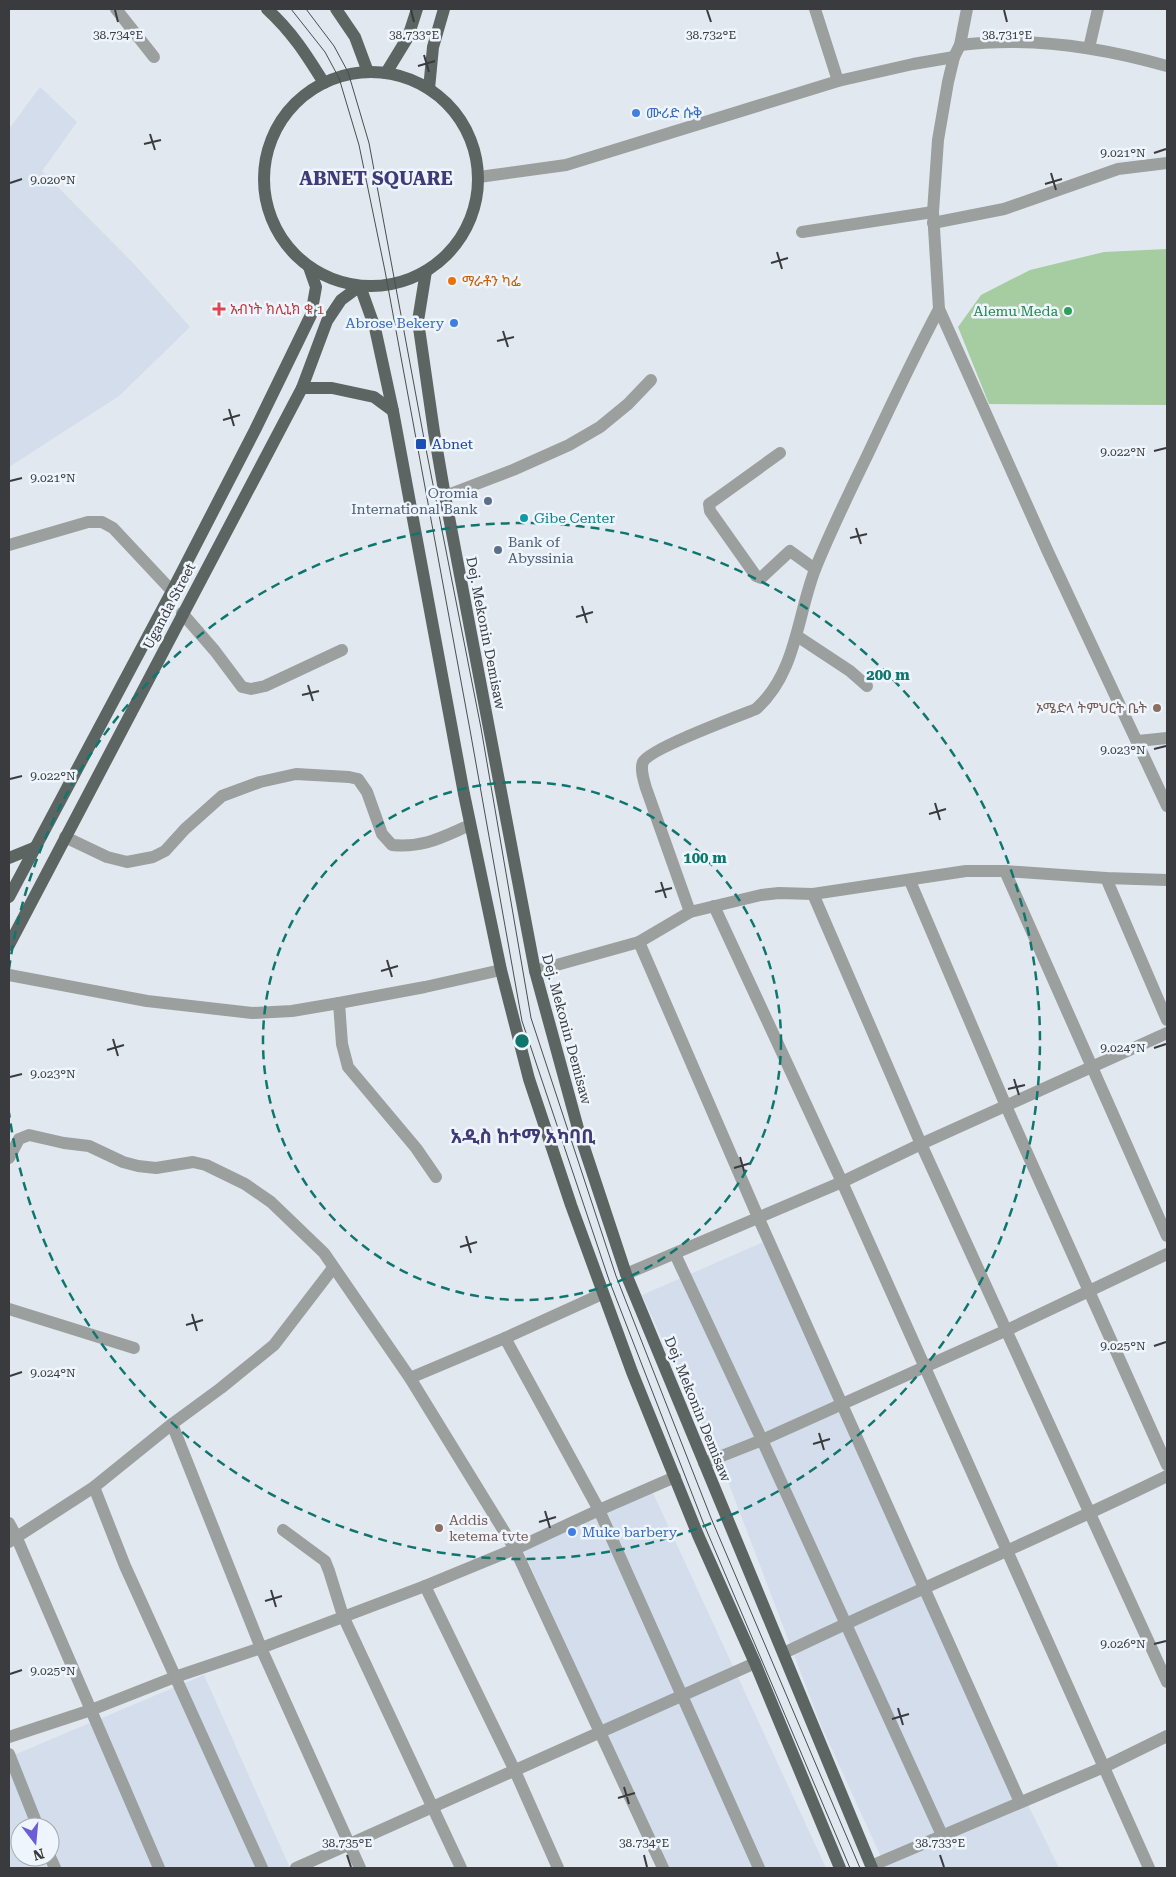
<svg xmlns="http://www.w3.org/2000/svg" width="1176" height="1877" font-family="'Roboto Serif','Noto Sans Ethiopic',serif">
  <rect width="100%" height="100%" fill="#e2e8f0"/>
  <g fill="#d3ddeb" fill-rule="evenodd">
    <polygon points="40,87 77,122 42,171 134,264 190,327 119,396 9,467 9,129"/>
    <polygon points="766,1241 1005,1758 1059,1868 886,1868 820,1723 729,1484 642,1295"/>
    <polygon points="653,1493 826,1868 667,1868 520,1543"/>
    <path d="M 204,1675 L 290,1868 L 9,1868 L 9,1757 ZM 20,1827 L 50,1827 L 50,1857 L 20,1857 Z"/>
  </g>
  <polygon fill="#a6cca2" points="1167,249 1167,405 989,404 958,327 981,295 1030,270 1104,252"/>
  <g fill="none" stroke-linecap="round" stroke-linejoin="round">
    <g stroke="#9ba09e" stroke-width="12">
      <polyline points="116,9 154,57"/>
      <polyline points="815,9 838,81"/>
      <polyline points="967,9 960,45 954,57 948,82 938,140 933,212 939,309 1048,552 1167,806"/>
      <path d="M 960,45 C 1030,36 1100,47 1167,66"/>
      <polyline points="1089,48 1098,9"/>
      <polyline points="479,177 566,165 838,81 913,64 954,57"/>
      <polyline points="933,223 1004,209 1118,169 1167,163"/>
      <polyline points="802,232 933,212"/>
      <polyline points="780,453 712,502 709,504 710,511 756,576 761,578 790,551 815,569"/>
      <polyline points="445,496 513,470 569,445 600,427 628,404 651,380"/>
      <polyline points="9,545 88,522 102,522 113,528 172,591"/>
      <polyline points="182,613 215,651 242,687 251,689 265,686 342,650"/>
      <polyline points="797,636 850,671 867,686"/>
      <polyline points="1138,741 1167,738"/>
      <path d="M 65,837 L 107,857 L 127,862 L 153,857 L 165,851 L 185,829 L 222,796 L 260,782 L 296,774 L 349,777 L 358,779 L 367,792 L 382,834 L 392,845 C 424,848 442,837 470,825"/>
      <polyline points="1005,871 1167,1236"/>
      <polyline points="1106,878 1167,1020"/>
      <polyline points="910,881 1006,1106 1167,1465"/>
      <polyline points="813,894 921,1144 1167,1682"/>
      <polyline points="714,906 842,1182 1149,1868"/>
      <path d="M 690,912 L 646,788 C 644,781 640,769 643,762 C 649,749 738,716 756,709 C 797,673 797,614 816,567 C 831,530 849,493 867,456 C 890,407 913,358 939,309"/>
      <polyline points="639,942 758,1217 1020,1802"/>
      <polyline points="535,971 639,942 690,912 761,895 779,893 813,894 966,871 1005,871 1106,878 1167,880"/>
      <polyline points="9,975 147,1001 252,1013 292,1011 339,1003 425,987 501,970"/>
      <polyline points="339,1003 342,1044 348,1067 416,1148 436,1177"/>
      <polyline points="9,1158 19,1139 29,1135 64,1143 89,1146 123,1162 138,1166 156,1168 193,1162 206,1165 245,1184 271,1202 324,1253 410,1378 515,1549 663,1868"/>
      <polyline points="675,1254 762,1440 942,1835"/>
      <polyline points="626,1274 842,1182 921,1144 1167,1033"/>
      <polyline points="9,1309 134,1348"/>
      <polyline points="505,1338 599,1510 759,1868"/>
      <polyline points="410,1378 505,1338 602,1294"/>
      <polyline points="172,1424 261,1648 360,1868"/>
      <polyline points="704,1463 762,1440 1007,1330 1167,1254"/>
      <polyline points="94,1487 125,1566 262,1868"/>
      <polyline points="9,1523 16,1536 159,1868"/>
      <polyline points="283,1530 325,1561 329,1571 343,1616 461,1868"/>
      <polyline points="9,1542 94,1487 172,1424 221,1388 274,1345 333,1268"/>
      <polyline points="425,1586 515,1771 558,1868"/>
      <path d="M 784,1653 C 911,1592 1041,1538 1167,1476"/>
      <polyline points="9,1737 91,1710 175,1677 261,1648 425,1586 515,1549 599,1510 675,1477"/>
      <polyline points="9,1754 38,1827"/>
      <polyline points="50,1857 55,1868"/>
      <polyline points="871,1866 1104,1767 1167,1736"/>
      <polyline points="296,1868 755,1663"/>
    </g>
    <g stroke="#5d6562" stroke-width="12">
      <path d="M 267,9 C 292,32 306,54 324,83"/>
      <polyline points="336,9 355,37 368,72"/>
      <circle cx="371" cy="179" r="107"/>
      <polyline points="386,73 408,37 417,9"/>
      <polyline points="429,89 433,47 444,9"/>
      <polyline points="426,271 418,321 434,432 445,496 535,971 579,1132 626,1274 872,1868"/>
      <polyline points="360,286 375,328 393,411 464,794 501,970 529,1079 571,1205 632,1372 698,1535 755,1663 840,1868"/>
      <polyline points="302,388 332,388 374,397 393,411"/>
      <polyline points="9,858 36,847"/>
      <polyline points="9,897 172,591 255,430 311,315 316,287 309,267"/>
      <polyline points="9,945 302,388 327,321 341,300 360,286"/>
    </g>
    <g stroke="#4b4d50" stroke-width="1">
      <polyline points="291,9 325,52 339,78 359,145 385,271 470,730 522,1021 609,1280 703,1522 850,1868"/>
      <polyline points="306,9 334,46 348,72 369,143 425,444 481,728 531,1018 616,1276 711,1518 860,1868"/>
    </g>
  </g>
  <path fill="none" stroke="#393b3e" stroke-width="2" d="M 115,10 L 118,22M 411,10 L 414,22M 707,10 L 711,22M 1004,10 L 1007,22M 424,55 L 429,72M 418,66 L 435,61M 150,134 L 155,150M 144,144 L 161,140M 1154,153 L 1166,149M 1051,173 L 1056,190M 10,183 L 22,179M 1045,184 L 1062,179M 777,252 L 782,269M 771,263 L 788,258M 503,331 L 508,347M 497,341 L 514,337M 229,409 L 234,426M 223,420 L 240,415M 1154,451 L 1166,448M 10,481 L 22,478M 856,528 L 861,544M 850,538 L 867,534M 582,606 L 587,623M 576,617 L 593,612M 308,685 L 313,701M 302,695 L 319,691M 1154,749 L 1166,746M 10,779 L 22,776M 935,803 L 940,820M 929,814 L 946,809M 661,882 L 666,898M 655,892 L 672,888M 387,960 L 392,977M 381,971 L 398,966M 113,1039 L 118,1056M 1154,1048 L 1166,1044M 107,1050 L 124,1045M 10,1077 L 22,1074M 1014,1079 L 1019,1095M 1008,1089 L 1025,1085M 740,1157 L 745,1174M 734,1168 L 751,1163M 466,1236 L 471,1253M 460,1247 L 477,1242M 192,1314 L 197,1331M 186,1325 L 203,1320M 1154,1346 L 1166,1342M 10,1376 L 22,1372M 819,1433 L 824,1450M 813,1444 L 830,1439M 545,1511 L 550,1528M 539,1522 L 556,1517M 271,1590 L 276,1607M 265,1601 L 282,1596M 1154,1644 L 1166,1641M 10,1674 L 22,1670M 898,1708 L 903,1725M 892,1719 L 909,1714M 624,1787 L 629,1804M 618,1798 L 635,1793M 347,1855 L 351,1867M 644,1855 L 647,1867M 940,1855 L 944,1867"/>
  <g fill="none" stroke="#0f766e" stroke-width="2.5" stroke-dasharray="9 6">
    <circle cx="522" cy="1041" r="259"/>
    <path d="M9 969A518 518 0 1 1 9 1113"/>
  </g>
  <g fill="#3f7fe0" stroke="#eff5fd" stroke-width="2">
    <circle cx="636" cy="113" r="5"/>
    <circle cx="454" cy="323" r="5"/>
    <circle cx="572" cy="1532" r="5"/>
  </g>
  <circle fill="#e8710a" stroke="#eff5fd" stroke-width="2" cx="452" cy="281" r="5"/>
  <path fill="#e0444e" stroke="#eff5fd" stroke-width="2" d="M216.5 301.5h5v5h5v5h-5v5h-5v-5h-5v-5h5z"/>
  <circle fill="#2e9e5b" stroke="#eff5fd" stroke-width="2" cx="1068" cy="311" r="5"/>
  <rect fill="#1a4fb4" stroke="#eff5fd" stroke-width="2" x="415" y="438" width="12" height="12" rx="2.5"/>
  <g fill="#5c6f8a" stroke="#eff5fd" stroke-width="2">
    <circle cx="488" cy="501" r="5"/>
    <circle cx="498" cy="550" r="5"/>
  </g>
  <circle fill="#0f9aa8" stroke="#eff5fd" stroke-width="2" cx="524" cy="518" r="5"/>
  <g fill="#8d6e63" stroke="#eff5fd" stroke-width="2">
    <circle cx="1157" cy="708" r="5"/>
    <circle cx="439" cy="1528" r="5"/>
  </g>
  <g text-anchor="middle" stroke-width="5" stroke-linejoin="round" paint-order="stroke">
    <g font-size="14" fill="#366cbe" stroke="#eff5fd" text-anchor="start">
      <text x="646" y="118">ሙሪድ ሱቅ</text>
      <text x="444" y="328" text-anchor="end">Abrose Bekery</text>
      <text x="582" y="1537">Muke barbery</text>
    </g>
    <g font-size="14" fill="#c56008" stroke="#eff5fd" text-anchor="start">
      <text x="462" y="286">ማራቶን ካፌ</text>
    </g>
    <g font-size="14" fill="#be3a42" stroke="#eff5fd" text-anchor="start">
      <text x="230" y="314">አብነት ክሊኒክ ቁ 1</text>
    </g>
    <g font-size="14" fill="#27864d" stroke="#eff5fd" text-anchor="end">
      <text x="1058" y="316">Alemu Meda</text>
    </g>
    <g font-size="14" fill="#164399" stroke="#eff5fd" text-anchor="start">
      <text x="432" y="449">Abnet</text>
    </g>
    <g font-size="14" fill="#4e5e75" stroke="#eff5fd" text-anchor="end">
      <text x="478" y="498">Oromia<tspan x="478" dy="16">International Bank</tspan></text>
      <text x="508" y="547" text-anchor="start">Bank of<tspan x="508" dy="16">Abyssinia</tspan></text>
    </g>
    <g font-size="14" fill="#0d838f" stroke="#eff5fd" text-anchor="start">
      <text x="534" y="523">Gibe Center</text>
    </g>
    <g font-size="14" fill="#393b3e" stroke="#eff5fd">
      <text transform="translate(169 606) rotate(-62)" y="5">Uganda Street</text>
      <text transform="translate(486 633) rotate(79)" y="5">Dej. Mekonin Demisaw</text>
      <text transform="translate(567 1029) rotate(75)" y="5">Dej. Mekonin Demisaw</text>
      <text transform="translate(698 1409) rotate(68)" y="5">Dej. Mekonin Demisaw</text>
    </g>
    <g font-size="14" fill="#785e54" stroke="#eff5fd" text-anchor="end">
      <text x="1147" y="713">ኦሜድላ ትምህርት ቤት</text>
      <text x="449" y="1525" text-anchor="start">Addis<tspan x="449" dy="16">ketema tvte</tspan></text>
    </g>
    <g font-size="19" font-weight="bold" fill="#403b77" stroke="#eff5fd">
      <text x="376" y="185">ABNET SQUARE</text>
      <text x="523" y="1143">አዲስ ከተማ አካባቢ</text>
    </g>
  </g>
  <g font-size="12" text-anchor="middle" fill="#393b3e" stroke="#eff5fd" stroke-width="5" stroke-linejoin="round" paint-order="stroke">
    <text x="118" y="39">38.734°E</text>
    <text x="414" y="39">38.733°E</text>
    <text x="711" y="39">38.732°E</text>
    <text x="1007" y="39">38.731°E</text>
    <text x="1123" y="157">9.021°N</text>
    <text x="53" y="184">9.020°N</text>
    <text x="1123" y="456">9.022°N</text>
    <text x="53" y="482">9.021°N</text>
    <text x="1123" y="754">9.023°N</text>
    <text x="53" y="780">9.022°N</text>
    <text x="1123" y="1052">9.024°N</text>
    <text x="53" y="1078">9.023°N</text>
    <text x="1123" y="1350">9.025°N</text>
    <text x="53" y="1377">9.024°N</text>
    <text x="1123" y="1648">9.026°N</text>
    <text x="53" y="1675">9.025°N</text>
    <text x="347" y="1847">38.735°E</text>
    <text x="644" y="1847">38.734°E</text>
    <text x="940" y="1847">38.733°E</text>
  </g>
  <circle cx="522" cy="1041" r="8" fill="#0f766e" stroke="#eff5fd" stroke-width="2.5"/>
  <g font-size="15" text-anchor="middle" font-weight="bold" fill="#0f766e" stroke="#eff5fd" stroke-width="5" stroke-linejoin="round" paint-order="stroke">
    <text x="888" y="680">200 m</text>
    <text x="705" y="863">100 m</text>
  </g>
  <rect width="1176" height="1877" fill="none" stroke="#393b3e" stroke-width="20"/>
  <g transform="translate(35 1842) rotate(164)"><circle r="24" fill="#eff5fd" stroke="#a6abb1"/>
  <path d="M0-4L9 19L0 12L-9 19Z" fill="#6c5cd6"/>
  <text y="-8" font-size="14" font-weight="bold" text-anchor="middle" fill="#393b3e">N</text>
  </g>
</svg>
